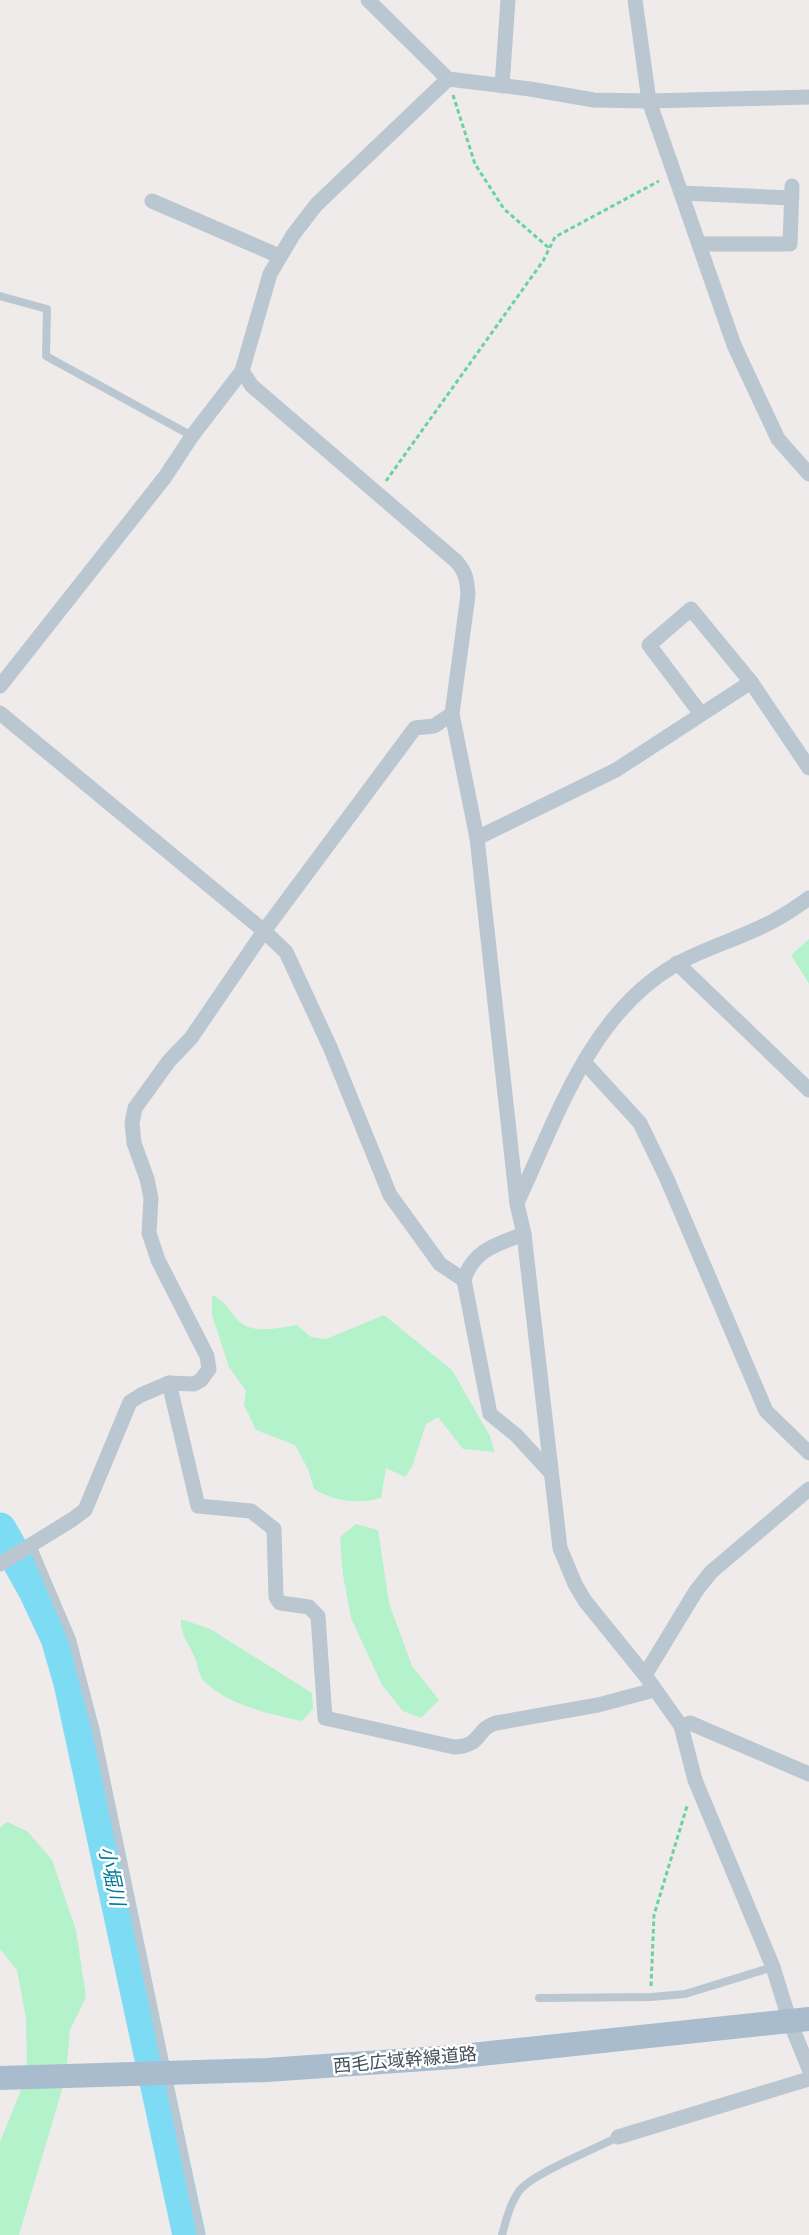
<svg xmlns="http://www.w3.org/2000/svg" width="809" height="2235" font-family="'DejaVu Sans','Noto Sans JP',sans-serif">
  <rect width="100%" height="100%" fill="#efebeb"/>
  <g fill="#b4f2cb">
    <polygon points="809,939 809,984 791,955"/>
    <path d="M 212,1295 C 224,1300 227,1307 235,1317 C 250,1336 276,1328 297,1325 L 311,1337 L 326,1339 L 384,1315 L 452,1370 L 490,1436 L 495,1452 L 463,1449 L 438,1417 L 426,1424 L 412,1467 L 405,1477 L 386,1468 L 381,1498 C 356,1504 336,1502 314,1489 L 308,1469 L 295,1445 L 256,1430 L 244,1405 L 246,1391 L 229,1367 L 212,1315 Z"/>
    <polygon points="356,1524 378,1530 389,1603 412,1666 439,1700 421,1718 403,1711 382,1685 351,1618 343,1575 340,1537"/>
    <path d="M 181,1619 L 210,1629 L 312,1693 L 313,1709 L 302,1721 C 270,1714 226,1705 203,1680 C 198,1674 198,1664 195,1658 C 189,1643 180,1635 181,1619 Z"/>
    <polygon points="7,1822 27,1831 52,1860 76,1930 86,1997 70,2030 66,2076 19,2235 0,2235 0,2142 27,2075 26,2018 17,1970 0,1949 0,1828"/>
  </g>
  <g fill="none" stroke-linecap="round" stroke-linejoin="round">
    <polyline stroke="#7ddcf3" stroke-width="33" points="0,1529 34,1589 57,1638 70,1683 189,2235"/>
    <g stroke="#69d39d" stroke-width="3" stroke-dasharray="4.5 3" stroke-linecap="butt">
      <polyline points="453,95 475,164 504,209 549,248"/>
      <polyline points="386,481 543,261 555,237 659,181"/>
      <polyline points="651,1986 654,1915 687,1806"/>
    </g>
    <g stroke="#bbc7d0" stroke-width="8">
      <polyline points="0,296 47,309 46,356 192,436"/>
      <polyline points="32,1545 72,1639 96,1731 201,2235"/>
      <polyline points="539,1998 651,1997 685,1994 773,1967"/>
      <path d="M 502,2235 C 506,2220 510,2204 519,2191 C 533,2173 595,2149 618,2137"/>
    </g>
    <g stroke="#bbc7d0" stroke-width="15">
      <polyline points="368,0 448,79 530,89 594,100 649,101 809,97"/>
      <polyline points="635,0 649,101 734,345 778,439 809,474"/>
      <path d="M 448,79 L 316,205 L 293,235 L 270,274 L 242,371 L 252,386 L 456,561 C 466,572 467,580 468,595 L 452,714 L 477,838 L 517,1204 L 524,1234 L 560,1548 L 575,1584 L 585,1601 L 645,1675 L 681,1726 L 695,1780 L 773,1967 L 790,2022 L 809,2069"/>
      <polyline points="502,86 508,0"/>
      <polyline points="682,193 792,198"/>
      <polyline points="152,201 279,256"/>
      <polyline points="700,244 790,244 792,186"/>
      <polyline points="0,686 165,477 192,436 242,371"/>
      <polyline points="0,713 264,931 286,952 330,1047 390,1195 440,1264 464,1280"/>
      <polyline points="701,714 649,645 691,609 751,682"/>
      <polyline points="477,838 616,770 751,682 809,768"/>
      <polyline points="677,963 809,1090"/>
      <polyline points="584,1062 640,1123 667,1179 766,1411 809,1453"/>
      <path d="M 517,1203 C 557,1118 589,1015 675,965 C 706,947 743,938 775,920 C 786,914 798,906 809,898"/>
      <path d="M 524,1234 C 497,1244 473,1250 464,1280 L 490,1414 L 516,1435 L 551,1473"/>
      <path d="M 169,1383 L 198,1506 L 251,1511 L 274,1529 L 276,1597 L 280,1603 L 309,1607 L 318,1616 L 325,1718 L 454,1747 C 483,1746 475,1729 496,1723 L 598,1705 L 654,1690"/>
      <polyline points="0,1564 73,1519 85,1510 130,1402 141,1395 169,1383 194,1384 201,1380 209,1369 207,1356 158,1260 149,1233 151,1198 147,1179 134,1143 132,1123 135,1108 169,1061 191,1038 264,931 415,728 434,726 452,714"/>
      <polyline points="645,1675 696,1591 711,1572 809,1489"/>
      <polyline points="681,1726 690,1723 809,1774"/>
      <polyline points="618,2137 809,2079"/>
    </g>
    <polyline stroke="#a8bcce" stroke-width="24" points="453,2057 809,2019"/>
    <polyline stroke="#a8bcce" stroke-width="24" points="0,2078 267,2070 453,2057"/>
  </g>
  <g text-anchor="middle" stroke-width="5" stroke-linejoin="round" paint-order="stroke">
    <g font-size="18" fill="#43505b" stroke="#fff">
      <text transform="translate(405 2060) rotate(-5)" y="6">西毛広域幹線道路</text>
    </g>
    <g font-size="20" font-style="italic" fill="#037b98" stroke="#fff">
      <text transform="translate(112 1876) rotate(78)" y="7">小堀川</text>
    </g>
  </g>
</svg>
